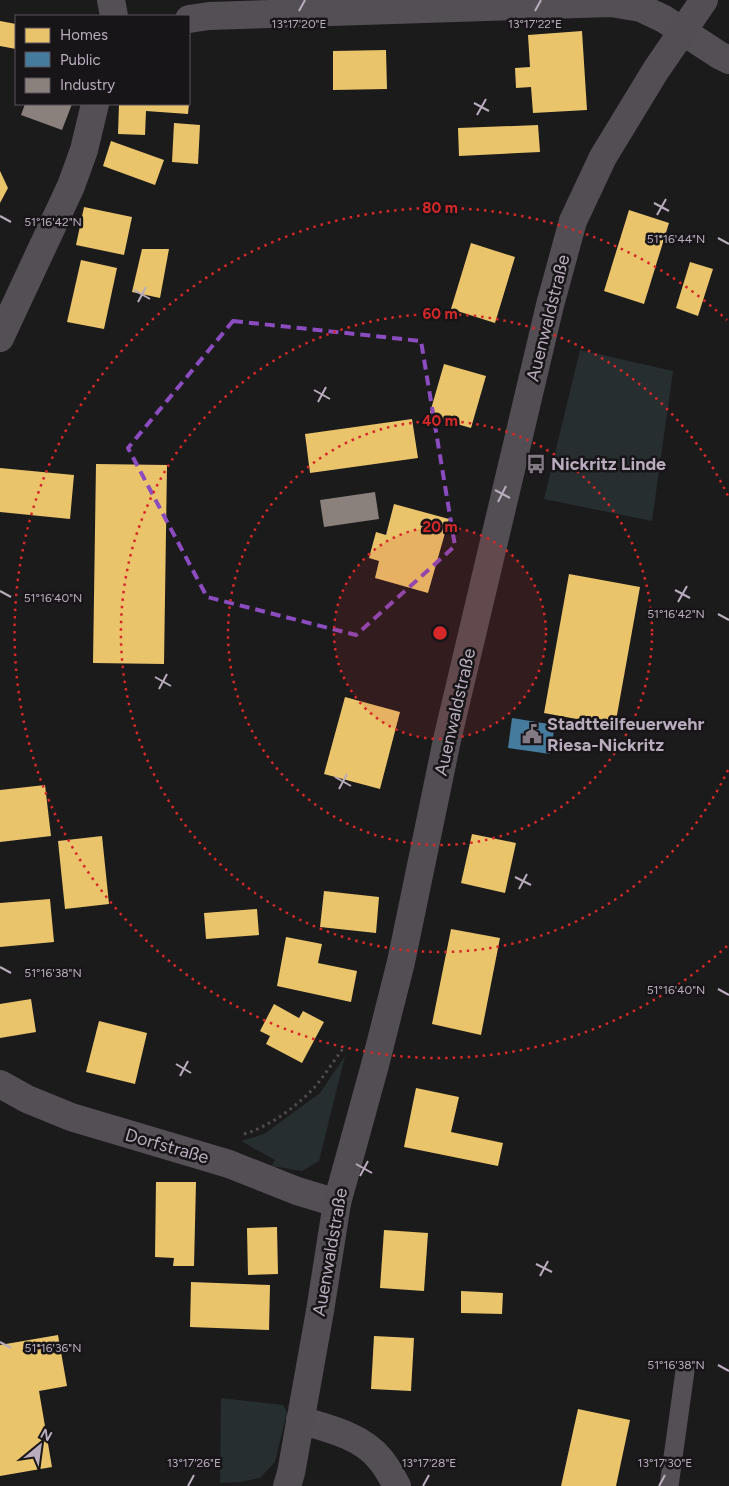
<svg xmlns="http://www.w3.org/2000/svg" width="729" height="1486" font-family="Figtree,sans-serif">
  <rect width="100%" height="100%" fill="#1c1b1c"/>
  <g fill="#262e30">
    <polygon points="580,350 673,371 652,521 544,499"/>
    <polygon points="345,1056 319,1161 302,1171 272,1166 275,1160 241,1141 264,1134 320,1093"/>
    <polygon points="221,1398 283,1405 287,1412 275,1462 260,1478 240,1482 220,1483"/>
  </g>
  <g fill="#e9c46a">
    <polygon points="0,21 16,24 16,49 0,46"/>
    <polygon points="582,31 587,110 533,113 531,87 516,88 515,68 530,67 528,35"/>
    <polygon points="386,50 387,89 333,90 333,51"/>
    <polygon points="119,104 189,104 188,114 146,111 145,135 118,134"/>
    <polygon points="174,123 200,125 198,164 172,162"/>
    <polygon points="538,125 540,152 459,156 458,128"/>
    <polygon points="111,141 164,160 155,185 103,166"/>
    <polygon points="0,171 8,188 0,203"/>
    <polygon points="84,207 132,217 124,255 76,245"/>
    <polygon points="629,210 669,223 644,304 604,291"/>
    <polygon points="471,243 515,257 495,323 451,309"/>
    <polygon points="142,249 169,249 160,298 132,292"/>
    <polygon points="81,260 117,268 104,329 67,322"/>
    <polygon points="690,262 713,269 698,316 676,308"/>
    <polygon points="444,364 486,376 471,428 429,416"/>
    <polygon points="412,419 418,458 310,473 305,434"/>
    <polygon points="96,464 167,465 164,664 93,663"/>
    <polygon points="0,468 74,475 70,519 0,512"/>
    <polygon points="394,504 449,519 428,593 375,578 379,561 369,558 376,532 386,535"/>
    <polygon points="569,574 640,587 615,726 544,713"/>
    <polygon points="345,697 400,712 380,789 324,774"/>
    <polygon points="45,785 51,836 0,842 0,790"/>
    <polygon points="472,834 516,843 505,893 461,883"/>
    <polygon points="102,836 109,904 65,909 58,841"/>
    <polygon points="324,891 379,897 376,933 320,927"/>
    <polygon points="50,899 54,942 0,947 0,903"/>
    <polygon points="257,909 259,935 206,939 204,913"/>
    <polygon points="451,929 500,938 481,1035 432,1024"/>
    <polygon points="286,937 322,944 318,963 357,971 351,1002 277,986"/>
    <polygon points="31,999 36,1032 0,1038 0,1004"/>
    <polygon points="274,1004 299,1018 303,1011 324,1022 302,1063 266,1044 270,1036 260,1031"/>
    <polygon points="99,1021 147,1033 135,1084 86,1072"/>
    <polygon points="416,1088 459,1097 451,1132 503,1143 498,1166 404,1147"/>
    <polygon points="156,1182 196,1182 194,1266 173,1266 174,1258 155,1257"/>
    <polygon points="277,1227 278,1274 248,1275 247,1228"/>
    <polygon points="384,1230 428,1233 424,1291 380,1288"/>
    <polygon points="191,1282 270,1285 269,1330 190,1327"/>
    <polygon points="461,1291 503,1293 502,1314 461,1313"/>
    <polygon points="58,1335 67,1386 39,1391 52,1467 0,1476 0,1345"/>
    <polygon points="374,1336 414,1338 411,1391 371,1389"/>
    <polygon points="578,1409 630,1420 616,1486 561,1486"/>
  </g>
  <polygon fill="#457b9d" points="512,718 555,725 550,754 508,748"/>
  <g fill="#8a817c">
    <polygon points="25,104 72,104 62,130 21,115"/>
    <polygon points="375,492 379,519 324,527 320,500"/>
  </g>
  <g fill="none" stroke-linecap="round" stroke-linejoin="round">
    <path stroke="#4f4b4f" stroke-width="3" stroke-dasharray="2.5 4" stroke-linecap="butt" d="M 244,1134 C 270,1126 293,1109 312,1090 C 324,1077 334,1060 345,1046"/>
    <polyline stroke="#544f55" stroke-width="19" points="669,1486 685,1371"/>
    <g stroke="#544f55" stroke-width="28">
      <polyline points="111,0 114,16"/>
      <polyline points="189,19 209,16 611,3 641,8 664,19 719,55 729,60"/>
      <polyline points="0,338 71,186 84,150 95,104"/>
      <polyline points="0,1084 27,1099 71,1117 229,1164 297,1191 337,1203"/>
      <path d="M 300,1420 C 327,1428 362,1436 380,1459 C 387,1467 392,1477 397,1486"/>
    </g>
    <polyline stroke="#524e53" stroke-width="28" points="287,1486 291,1473 320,1311 337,1203 375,1065 401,962 447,740 550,305 573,221 603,157 656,70 704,0"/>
  </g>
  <path fill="none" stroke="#8a4cbe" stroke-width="4" stroke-dasharray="10 6" stroke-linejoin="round" d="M 233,321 L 421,341 L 455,546 L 356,635 L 207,597 L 128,448 Z"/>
  <path fill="none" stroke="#b9acbd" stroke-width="2" d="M 299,11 L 305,0M 535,11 L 541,0M 474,103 L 489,111M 477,115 L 486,99M 654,203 L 669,211M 657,215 L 666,199M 0,216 L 11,222M 718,238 L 729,244M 134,290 L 150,299M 138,302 L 146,287M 314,390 L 330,399M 318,402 L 326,387M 495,490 L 510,498M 498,502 L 506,486M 675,590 L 690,598M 0,591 L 11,597M 678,602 L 687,586M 718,614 L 729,620M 155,677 L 171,686M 159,689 L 167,674M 335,777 L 351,786M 339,789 L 347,774M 515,877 L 531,885M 519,889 L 527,874M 0,967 L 11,973M 718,989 L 729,995M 176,1064 L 191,1073M 180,1076 L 188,1061M 356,1164 L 372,1173M 360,1176 L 368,1161M 536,1264 L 552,1272M 540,1276 L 548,1261M 0,1342 L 11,1348M 718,1365 L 729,1371M 188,1486 L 194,1475M 423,1486 L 429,1475M 659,1486 L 665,1475"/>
  <circle cx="440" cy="633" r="106" fill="#d62828" fill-opacity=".12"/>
  <g fill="none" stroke="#d62828" stroke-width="2.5" stroke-dasharray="2.5 5">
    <circle cx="440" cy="633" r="106"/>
    <circle cx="440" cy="633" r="212"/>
    <path d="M728 770A319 319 0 1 1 728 496"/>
    <path d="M727 946A425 425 0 1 1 727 320"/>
  </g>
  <defs>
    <symbol id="bus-bare" viewBox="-9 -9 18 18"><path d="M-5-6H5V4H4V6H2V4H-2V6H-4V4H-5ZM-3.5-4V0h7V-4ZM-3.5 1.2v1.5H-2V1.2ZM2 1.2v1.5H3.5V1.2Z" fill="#827985" stroke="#181518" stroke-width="2.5" paint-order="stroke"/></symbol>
    <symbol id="civic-bare" viewBox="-9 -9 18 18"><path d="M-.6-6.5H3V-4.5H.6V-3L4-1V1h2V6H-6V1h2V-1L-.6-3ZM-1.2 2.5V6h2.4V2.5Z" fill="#827985" stroke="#181518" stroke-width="2.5" paint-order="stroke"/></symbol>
  </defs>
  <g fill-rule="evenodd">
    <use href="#bus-bare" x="522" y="450" width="28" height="28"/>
    <use href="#civic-bare" x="518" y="720" width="28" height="28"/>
  </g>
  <g text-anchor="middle" stroke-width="5" stroke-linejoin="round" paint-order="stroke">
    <g font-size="18" fill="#b9acbd" stroke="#181518">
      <text transform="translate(548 318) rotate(-76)" y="6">Auenwaldstraße</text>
      <text transform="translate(455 712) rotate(-77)" y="6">Auenwaldstraße</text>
      <text transform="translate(167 1146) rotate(16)" y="6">Dorfstraße</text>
      <text transform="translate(330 1252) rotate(-80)" y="6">Auenwaldstraße</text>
    </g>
    <g font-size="18" font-weight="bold" fill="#b9acbd" stroke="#181518" text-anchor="start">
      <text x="551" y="470">Nickritz Linde</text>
      <text x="547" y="730">Stadtteilfeuerwehr<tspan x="547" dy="21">Riesa-Nickritz</tspan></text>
    </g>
  </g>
  <g font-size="12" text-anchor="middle" fill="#b9acbd" stroke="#181518" stroke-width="5" stroke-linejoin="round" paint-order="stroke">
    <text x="299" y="28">13°17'20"E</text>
    <text x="535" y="28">13°17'22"E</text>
    <text x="53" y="226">51°16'42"N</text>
    <text x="676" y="243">51°16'44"N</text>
    <text x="53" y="602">51°16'40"N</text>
    <text x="676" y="618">51°16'42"N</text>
    <text x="53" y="977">51°16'38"N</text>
    <text x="676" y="994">51°16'40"N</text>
    <text x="53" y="1352">51°16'36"N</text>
    <text x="676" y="1369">51°16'38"N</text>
    <text x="194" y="1467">13°17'26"E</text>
    <text x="429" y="1467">13°17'28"E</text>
    <text x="665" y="1467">13°17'30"E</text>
  </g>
  <circle cx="440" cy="633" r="8" fill="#d62828" stroke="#181518" stroke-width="2.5"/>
  <g font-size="15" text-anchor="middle" font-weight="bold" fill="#d62828" stroke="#181518" stroke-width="5" stroke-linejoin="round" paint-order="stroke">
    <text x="440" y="213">80 m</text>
    <text x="440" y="319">60 m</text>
    <text x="440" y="426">40 m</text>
    <text x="440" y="532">20 m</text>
  </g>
  <rect x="15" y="15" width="175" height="90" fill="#181518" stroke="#58515a"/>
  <rect x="25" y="28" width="25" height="15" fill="#e9c46a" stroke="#58515a"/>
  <text x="60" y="40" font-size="15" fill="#b9acbd">Homes</text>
  <rect x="25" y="52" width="25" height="15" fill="#457b9d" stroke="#58515a"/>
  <text x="60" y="65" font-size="15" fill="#b9acbd">Public</text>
  <rect x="25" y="78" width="25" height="15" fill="#8a817c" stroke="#58515a"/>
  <text x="60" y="90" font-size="15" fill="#b9acbd">Industry</text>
  <g transform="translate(40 1446) rotate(29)" stroke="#181518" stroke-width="4" paint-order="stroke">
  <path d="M0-4L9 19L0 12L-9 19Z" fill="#b9acbd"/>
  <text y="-8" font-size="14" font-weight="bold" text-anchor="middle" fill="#b9acbd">N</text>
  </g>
</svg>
